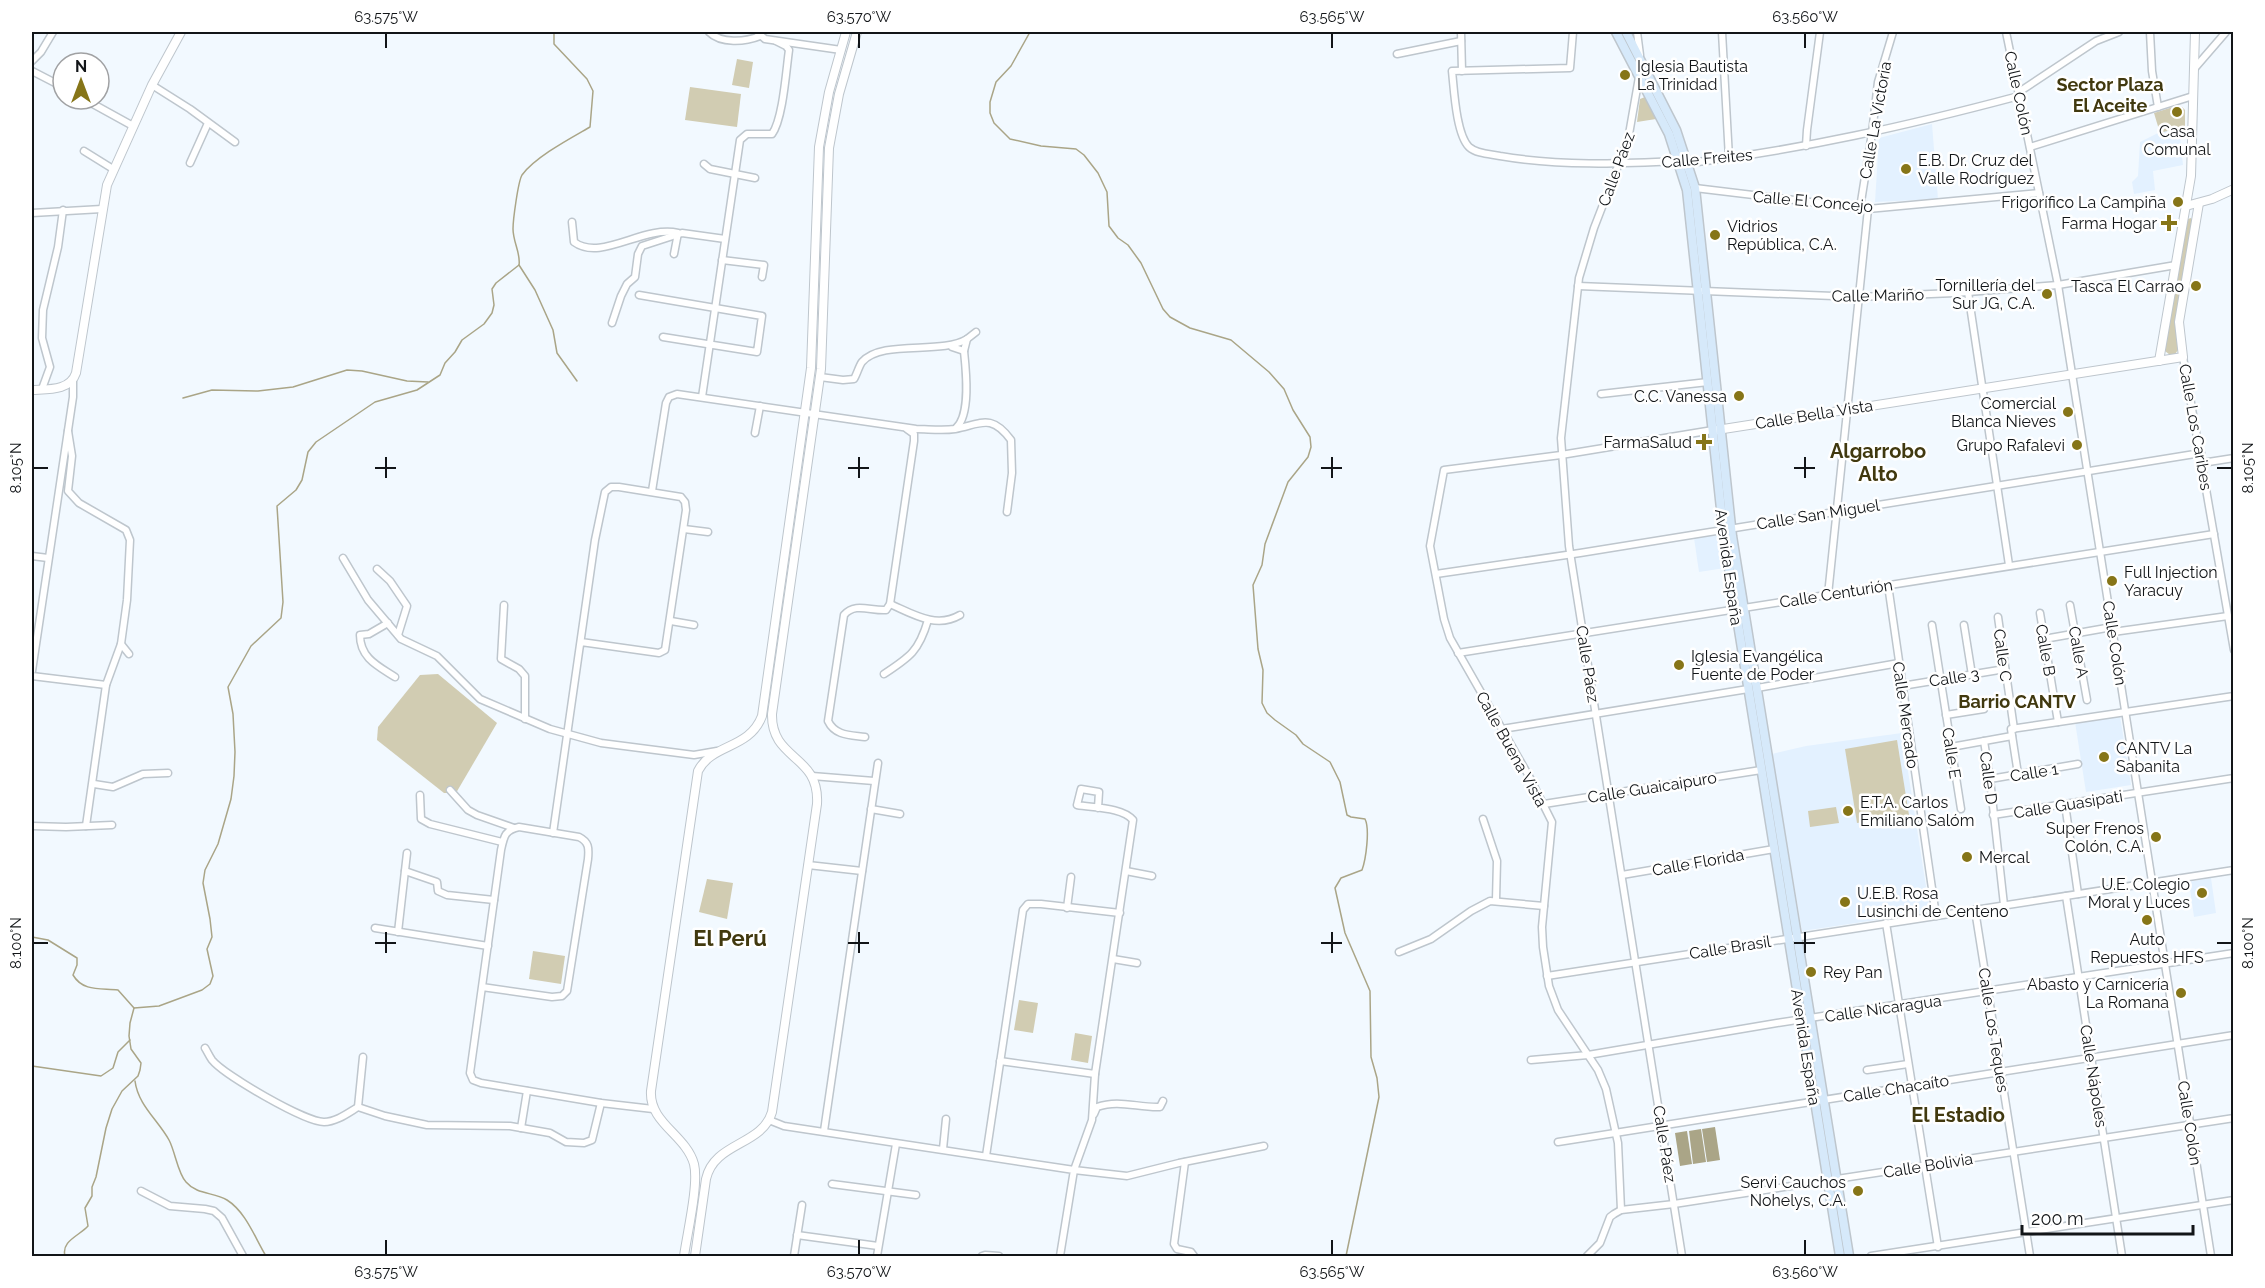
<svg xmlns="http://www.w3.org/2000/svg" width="2265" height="1288" font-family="Raleway,sans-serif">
  <rect width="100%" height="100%" fill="#f2f9ff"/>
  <g fill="#e3f1ff">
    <polygon points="1932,124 1938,199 1875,202 1879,138"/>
    <polygon points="2179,128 2183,165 2153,171 2155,190 2134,194 2132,182 2138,176 2140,142 2158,133"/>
    <polygon points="1720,535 1725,568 1699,572 1694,538"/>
    <polygon points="2120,716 2131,785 2086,792 2075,722"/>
    <polygon points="1902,733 1930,912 1802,931 1772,754 1806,746"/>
    <polygon points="2211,878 2216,913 2194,917 2189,882"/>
  </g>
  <g fill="#d1ccb2">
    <polygon points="737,59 753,62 749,88 732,85"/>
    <polygon points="690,87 741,94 737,127 685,120"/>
    <polygon points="1645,97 1656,119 1637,122 1640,99"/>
    <polygon points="2176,106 2182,107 2185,110 2185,126 2160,133 2154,113"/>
    <polygon points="2191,218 2192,220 2180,298 2178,350 2175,354 2170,355 2165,351 2165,345 2188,219"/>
    <polygon points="438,674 497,723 456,793 444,793 377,740 378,727 420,675"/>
    <polygon points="1897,740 1909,815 1857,823 1845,749"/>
    <polygon points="1836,807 1839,823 1810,827 1808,811"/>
    <polygon points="707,879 733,883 727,919 699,912"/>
    <polygon points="533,951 565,956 561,984 529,979"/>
    <polygon points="1019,1000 1038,1003 1033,1033 1014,1030"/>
    <polygon points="1075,1033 1092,1036 1088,1063 1071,1060"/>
  </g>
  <g fill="#aaa587">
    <polygon points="1715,1127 1720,1160 1707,1162 1702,1129"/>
    <polygon points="1701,1129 1706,1162 1693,1164 1689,1131"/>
    <polygon points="1687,1131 1692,1164 1680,1166 1675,1133"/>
  </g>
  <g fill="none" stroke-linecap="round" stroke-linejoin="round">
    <g stroke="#aaa587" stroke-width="1.5">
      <path d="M 1030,32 L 1011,66 L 996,82 L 990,102 L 990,113 L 994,123 L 1010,139 L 1041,146 L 1076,149 L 1084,155 L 1098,173 L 1107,192 L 1109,226 L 1118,238 L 1128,245 L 1141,263 L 1163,309 L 1170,317 L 1190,328 L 1231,340 L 1269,372 L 1284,389 L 1293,410 L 1310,437 L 1311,447 L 1308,457 L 1288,482 L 1265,544 L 1262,565 L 1253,585 L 1258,649 L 1263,670 L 1262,703 L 1267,713 L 1275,720 L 1296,735 L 1303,744 L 1330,762 L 1340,782 L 1347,815 L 1351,817 L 1365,819 C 1370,829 1366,859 1362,870 L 1341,878 L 1335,888 L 1345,933 L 1370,991 L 1371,1057 L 1377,1078 L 1379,1097 L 1346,1256"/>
      <polyline points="519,265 535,290 553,330 557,353 577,381"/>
      <polyline points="183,398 212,390 258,391 293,387 347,370 362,371 407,381 428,382"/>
      <path d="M 32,937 L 48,940 L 77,958 L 77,965 L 73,975 C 83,992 101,988 118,990 L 134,1008"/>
      <polyline points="32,1066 101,1076 113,1068 118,1052 130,1040"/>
      <path d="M 135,1081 C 138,1105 158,1120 169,1140 C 175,1151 178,1174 186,1182 C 197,1195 214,1192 227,1200 C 246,1212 255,1238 266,1256"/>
      <path d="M 65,1256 C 61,1241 79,1236 88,1226 L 85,1208 L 92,1196 L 92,1187 L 96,1177 L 106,1128 L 112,1109 L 122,1091 L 138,1076 L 140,1070 L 141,1063 L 131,1049 L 129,1036 L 130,1023 L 134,1008 L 159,1006 L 202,990 L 210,984 L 213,976 L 207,949 L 212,937 L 210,919 L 203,883 L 205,870 L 218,844 L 231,799 L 234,776 L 235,752 L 233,714 L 228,687 L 251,646 L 281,618 L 283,602 L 277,506 L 296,490 L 302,480 L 308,452 L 316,442 L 375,402 L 417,390 L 440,375 L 445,363 L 455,352 L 462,340 L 484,324 L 492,313 L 494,305 L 492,289 L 496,283 L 519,265 C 521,254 513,242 513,229 C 513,220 518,182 522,175 C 535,157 571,138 590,127 L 593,91 L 587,79 L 554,44 L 554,32"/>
    </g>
    <defs>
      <g id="minor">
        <path d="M 709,32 C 721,44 745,42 760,36"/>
        <polyline points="757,32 765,39 841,50"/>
        <polyline points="1461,32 1462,71"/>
        <path d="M 1573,32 L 1570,68 L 1452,71 C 1454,89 1456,134 1469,147 C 1477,154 1490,154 1500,156 C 1559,166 1619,164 1679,161 L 1689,163 C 1801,150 1910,125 2019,96"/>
        <polyline points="1637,32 1640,55"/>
        <polyline points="1722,32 1729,158"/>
        <polyline points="2006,32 2058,285 2211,1256"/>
        <polyline points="2150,32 2152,71 2158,107"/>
        <polyline points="1397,54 1461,41"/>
        <polyline points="32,61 41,52 53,32"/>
        <polyline points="2194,69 2226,32"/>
        <polyline points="32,71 63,87"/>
        <polyline points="1639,77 1628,140 1594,228 1579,278 1561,438 1569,546 1682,1256"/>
        <polyline points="152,85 190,109 235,142"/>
        <polyline points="2019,92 2096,41 2119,32"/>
        <polyline points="84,99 133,126"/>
        <polyline points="1806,146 1807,130 1820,32"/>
        <polyline points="2030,147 2193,96"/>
        <polyline points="84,151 113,169"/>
        <polyline points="190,163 208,123"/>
        <polyline points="704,164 710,169 755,178"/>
        <polyline points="1695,188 1868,209 2039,193"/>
        <polyline points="1860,208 1872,133 1878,82 1893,32"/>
        <polyline points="32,213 102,209"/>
        <path d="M 572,222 L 574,242 C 601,262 643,225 678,233 L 674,254"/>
        <polyline points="722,260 764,265 762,277"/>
        <polyline points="1578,286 1858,297 1955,293 2058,285 2176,265"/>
        <polyline points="1968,292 2009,565"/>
        <polyline points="639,295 762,316 757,352 663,337"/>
        <polyline points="612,323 621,296 627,284 635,277 638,254 642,246 682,233 725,239"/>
        <polyline points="952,347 964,351 967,339 976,332"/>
        <polyline points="2183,357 2234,650"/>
        <path d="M 820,377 L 843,380 L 854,379 C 857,374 859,366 862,362 C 882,339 941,355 967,339"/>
        <polyline points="42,389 50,367 42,338 43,310 58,247 63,210"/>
        <polyline points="1601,394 1708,382"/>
        <path d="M 702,397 L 740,140 L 747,134 L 772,134 C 783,119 786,71 789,50 L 786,46 L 776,41"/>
        <path d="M 956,428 C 971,415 966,370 964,351"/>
        <polyline points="68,431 72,456 68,491 79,503 126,530 130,540 127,600 121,644 106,685 86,826"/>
        <polyline points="755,433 760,406"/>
        <polyline points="2202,463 2234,458"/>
        <path d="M 652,491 L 666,403 L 669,397 L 677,394 L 916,429 C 928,429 942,431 955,429 C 981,424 991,413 1011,440 L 1012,473 L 1007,512"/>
        <polyline points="684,529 708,532"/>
        <polyline points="32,556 48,558"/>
        <polyline points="343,558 368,600 401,639 437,656 480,699 550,729 601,743 694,755 717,751"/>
        <polyline points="377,569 390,581 407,606 398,635"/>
        <polyline points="1436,574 1580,553 2201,453"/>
        <polyline points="1888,585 1936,916"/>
        <polyline points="1828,595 1868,209"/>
        <path d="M 890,604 C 913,614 936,629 960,615"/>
        <polyline points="504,605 501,659 519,669 525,676 525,719"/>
        <polyline points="2070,605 2087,700"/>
        <polyline points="2040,613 2058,722"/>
        <polyline points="1998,617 2014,729"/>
        <polyline points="671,621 694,625"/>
        <path d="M 388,623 L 369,634 L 360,635 C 360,658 378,666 395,677"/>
        <polyline points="1932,625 1961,809"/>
        <polyline points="1964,625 1972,675"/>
        <polyline points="2113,632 2228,616"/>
        <polyline points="2044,639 2112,627"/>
        <polyline points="121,644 129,654"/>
        <polyline points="1458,653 2214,534"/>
        <polyline points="32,671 73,397 73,381"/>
        <path d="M 884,674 C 910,657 919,651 928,620"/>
        <polyline points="32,676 106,685"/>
        <polyline points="1902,686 2005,669"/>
        <polyline points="1757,688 1899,663"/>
        <polyline points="1946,715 1984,709"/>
        <polyline points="1502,729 1748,689"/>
        <path d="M 865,737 C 851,735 835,736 828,721 L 844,615 C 855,602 870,611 886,610 L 890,604 L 914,441 L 914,434 L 907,429"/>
        <polyline points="1984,741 1990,779 2004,905"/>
        <polyline points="1951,747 2012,736"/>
        <polyline points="2018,774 2011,729 2234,696"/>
        <polyline points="812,776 874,781"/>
        <polyline points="1990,779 2078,764"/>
        <polyline points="94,784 113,787 143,774 168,773"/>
        <polyline points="450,790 468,810 477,815 514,828"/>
        <polyline points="420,795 421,819 430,824 502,842"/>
        <polyline points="1544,804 1761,770"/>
        <polyline points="2065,804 2078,894"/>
        <polyline points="871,809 900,814"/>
        <polyline points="1993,815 2234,778"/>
        <polyline points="1483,819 1497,861 1496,900"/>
        <polyline points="32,826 66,827 112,825"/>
        <polyline points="553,833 595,540 605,492 611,487 619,487 681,497 685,502 686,510 665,650 659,653 581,642"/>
        <polyline points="808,865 862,871"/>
        <polyline points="405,871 437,882 438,891 447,895 494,900"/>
        <polyline points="1126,871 1152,876"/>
        <polyline points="1622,875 1774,849"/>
        <polyline points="2066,896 2122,1256"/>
        <polyline points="1067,908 1071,877"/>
        <polyline points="1975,910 2030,1256"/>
        <polyline points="1886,923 1938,1247"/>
        <polyline points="375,928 488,946"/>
        <polyline points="398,932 407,853"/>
        <polyline points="1399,952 1431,939 1471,911 1490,901 1544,906"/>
        <polyline points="1113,959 1137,963"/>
        <polyline points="1547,976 2234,870"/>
        <path d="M 482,987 L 552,997 L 562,996 L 567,991 L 588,859 C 589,848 589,842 579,837 L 519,827 C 505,830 504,836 501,850 L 470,1073 L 473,1080 L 481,1083 L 601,1103 L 653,1109"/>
        <path d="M 205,1048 C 207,1051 209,1056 212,1060 C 224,1075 305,1122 324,1122 C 336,1122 348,1113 358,1107 L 385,1116 L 427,1125 L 510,1126 L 550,1133 L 566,1142 L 584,1143 L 592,1140 L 601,1103"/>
        <polyline points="1531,1060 1588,1055 1777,1023 2234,953"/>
        <path d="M 1000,1061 L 1095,1074 L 1133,820 C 1122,807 1093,808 1077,805 L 1081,789 L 1099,792 L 1098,808"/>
        <polyline points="1867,1070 1908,1064"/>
        <polyline points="1095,1074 1092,1120 1074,1170 1127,1176 1179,1163 1264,1146"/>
        <polyline points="358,1107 363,1057"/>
        <path d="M 1094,1114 L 1097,1107 C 1119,1099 1138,1108 1160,1107 L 1163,1101"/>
        <polyline points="769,1120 784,1126 1074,1170 1060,1256"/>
        <polyline points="521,1128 527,1091"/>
        <polyline points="824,1131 878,763"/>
        <polyline points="1558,1142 2234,1035"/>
        <polyline points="943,1149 946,1119"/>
        <polyline points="986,1156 1023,910 1028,904 1041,904 1120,913"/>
        <polyline points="1185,1162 1174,1244 1177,1249 1191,1252 1194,1256"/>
        <polyline points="832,1184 916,1195"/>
        <polyline points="141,1191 170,1206 205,1209 214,1211 222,1218 243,1256"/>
        <polyline points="1621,1210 1618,1143 1606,1089 1598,1070 1558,1010 1549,986 1543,947 1542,927 1552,822 1530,778 1450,638 1444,619 1430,546 1444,470 1561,455 1713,430"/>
        <polyline points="797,1235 878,1246"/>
        <polyline points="794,1256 802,1205"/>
        <polyline points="877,1256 896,1144"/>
        <polyline points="982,1256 985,1255 999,1256"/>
        <polyline points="1587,1256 1600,1243 1610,1217 1614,1214 1621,1210 1674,1204 2234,1118"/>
        <polyline points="1871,1256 2234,1200"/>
      </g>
      <g id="tertiary">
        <polyline points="2186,206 2212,199 2234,189"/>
        <polyline points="2159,361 2191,176 2195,32"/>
        <path d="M 32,390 C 48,389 70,391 76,373 L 107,185 L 152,85 L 181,32"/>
        <polyline points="1717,430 2183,357 2179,322 2199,203"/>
        <path d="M 684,1256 C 687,1234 699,1184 694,1164 C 686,1135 649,1123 651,1091 L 698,771 C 712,743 749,750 762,716 L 811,368 L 819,147 L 829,92 L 846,32"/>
        <path d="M 695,1256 L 706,1179 C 714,1142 762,1146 772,1112 L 817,804 C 820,754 771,761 772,714 L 821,369 L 829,148 L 839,94 L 857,32"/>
      </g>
      <g id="secondary">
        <polyline points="1616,32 1669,134 1687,190 1724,537 1840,1256"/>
        <polyline points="1626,32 1676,130 1695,188 1732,536 1849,1256"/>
      </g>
    </defs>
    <use href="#minor" stroke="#bec6cd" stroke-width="9"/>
    <use href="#tertiary" stroke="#bec6cd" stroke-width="10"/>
    <use href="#secondary" stroke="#bec6cd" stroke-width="11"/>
    <use href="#minor" stroke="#fff" stroke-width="6"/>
    <use href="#tertiary" stroke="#fff" stroke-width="8"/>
    <use href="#secondary" stroke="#d6e9fa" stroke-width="8"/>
  </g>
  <path fill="none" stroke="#121518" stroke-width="2" d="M 386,33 L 386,48M 859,33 L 859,48M 1332,33 L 1332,48M 1805,33 L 1805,48M 386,457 L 386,478M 859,457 L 859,478M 1332,457 L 1332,478M 1805,457 L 1805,478M 33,468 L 48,468M 375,468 L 396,468M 848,468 L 869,468M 1321,468 L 1342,468M 1794,468 L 1815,468M 2217,468 L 2232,468M 386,932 L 386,953M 859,932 L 859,953M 1332,932 L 1332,953M 1805,932 L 1805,953M 33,943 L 48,943M 375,943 L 396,943M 848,943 L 869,943M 1321,943 L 1342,943M 1794,943 L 1815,943M 2217,943 L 2232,943M 386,1240 L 386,1255M 859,1240 L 859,1255M 1332,1240 L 1332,1255M 1805,1240 L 1805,1255"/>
  <g fill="#867518" stroke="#fff" stroke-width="2">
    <circle cx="1625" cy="75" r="6"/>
    <circle cx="2177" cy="112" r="6"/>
    <circle cx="1906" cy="169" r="6"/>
    <circle cx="2178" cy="202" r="6"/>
    <path d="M2166 214h6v6h6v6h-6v6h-6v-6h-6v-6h6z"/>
    <circle cx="1715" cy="235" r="6"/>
    <circle cx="2196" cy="286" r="6"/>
    <circle cx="2047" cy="294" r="6"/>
    <circle cx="1739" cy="396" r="6"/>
    <circle cx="2068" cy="412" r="6"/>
    <path d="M1701 433h6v6h6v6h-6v6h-6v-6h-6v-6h6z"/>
    <circle cx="2077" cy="445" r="6"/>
    <circle cx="2112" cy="581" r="6"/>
    <circle cx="1679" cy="665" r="6"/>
    <circle cx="2104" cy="757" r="6"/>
    <circle cx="1848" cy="811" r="6"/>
    <circle cx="2156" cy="837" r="6"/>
    <circle cx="1967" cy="857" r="6"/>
    <circle cx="2202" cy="893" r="6"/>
    <circle cx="1845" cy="902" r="6"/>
    <circle cx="2147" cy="920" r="6"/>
    <circle cx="1811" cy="972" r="6"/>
    <circle cx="2181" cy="993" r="6"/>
    <circle cx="1858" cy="1191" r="6"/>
  </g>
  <g text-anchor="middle" stroke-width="5" stroke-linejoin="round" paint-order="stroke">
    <g font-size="16" fill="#121518" stroke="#fff" text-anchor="end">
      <text x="1637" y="72" text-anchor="start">Iglesia Bautista<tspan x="1637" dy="18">La Trinidad</tspan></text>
      <text x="2177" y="137" text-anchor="middle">Casa<tspan x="2177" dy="18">Comunal</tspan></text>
      <text x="1918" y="166" text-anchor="start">E.B. Dr. Cruz del<tspan x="1918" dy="18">Valle Rodríguez</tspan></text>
      <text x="2166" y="208">Frigorífico La Campiña</text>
      <text x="2157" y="229">Farma Hogar</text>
      <text x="1727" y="232" text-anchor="start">Vidrios<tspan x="1727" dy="18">República, C.A.</tspan></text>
      <text x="2035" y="291">Tornillería del<tspan x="2035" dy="18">Sur JG, C.A.</tspan></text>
      <text x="2184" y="292">Tasca El Carrao</text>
      <text x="1727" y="402">C.C. Vanessa</text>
      <text x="2056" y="409">Comercial<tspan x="2056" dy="18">Blanca Nieves</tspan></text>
      <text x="1692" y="448">FarmaSalud</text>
      <text x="2065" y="451">Grupo Rafalevi</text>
      <text x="2124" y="578" text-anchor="start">Full Injection<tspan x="2124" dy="18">Yaracuy</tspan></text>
      <text x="1691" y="662" text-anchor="start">Iglesia Evangélica<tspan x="1691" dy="18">Fuente de Poder</tspan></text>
      <text x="2116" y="754" text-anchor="start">CANTV La<tspan x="2116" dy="18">Sabanita</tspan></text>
      <text x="1860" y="808" text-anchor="start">E.T.A. Carlos<tspan x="1860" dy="18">Emiliano Salóm</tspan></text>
      <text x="2144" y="834">Super Frenos<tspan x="2144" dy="18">Colón, C.A.</tspan></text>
      <text x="1979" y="863" text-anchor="start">Mercal</text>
      <text x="2190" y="890">U.E. Colegio<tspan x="2190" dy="18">Moral y Luces</tspan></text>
      <text x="1857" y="899" text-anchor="start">U.E.B. Rosa<tspan x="1857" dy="18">Lusinchi de Centeno</tspan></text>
      <text x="2147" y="945" text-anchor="middle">Auto<tspan x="2147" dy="18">Repuestos HFS</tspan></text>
      <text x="1823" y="978" text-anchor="start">Rey Pan</text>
      <text x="2169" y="990">Abasto y Carnicería<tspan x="2169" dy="18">La Romana</tspan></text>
      <text x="1846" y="1188">Servi Cauchos<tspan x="1846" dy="18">Nohelys, C.A.</tspan></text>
    </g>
    <g font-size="16" fill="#121518" stroke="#fff">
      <text transform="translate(2019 93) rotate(78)" y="6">Calle Colón</text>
      <text transform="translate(1875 120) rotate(-80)" y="6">Calle La Victoria</text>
      <text transform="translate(1707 158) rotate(-5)" y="6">Calle Freites</text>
      <text transform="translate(1616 169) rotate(-70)" y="6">Calle Páez</text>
      <text transform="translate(1813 201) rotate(5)" y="6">Calle El Concejo</text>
      <text transform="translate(1878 295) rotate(-1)" y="6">Calle Mariño</text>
      <text transform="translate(1814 414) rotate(-9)" y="6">Calle Bella Vista</text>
      <text transform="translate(2196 427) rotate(80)" y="6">Calle Los Caribes</text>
      <text transform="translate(1818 514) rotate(-9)" y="6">Calle San Miguel</text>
      <text transform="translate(1729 567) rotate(82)" y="6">Avenida España</text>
      <text transform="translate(1836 593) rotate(-9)" y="6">Calle Centurión</text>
      <text transform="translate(2115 643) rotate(81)" y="6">Calle Colón</text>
      <text transform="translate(2046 650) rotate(80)" y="6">Calle B</text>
      <text transform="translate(2079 652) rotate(80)" y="6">Calle A</text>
      <text transform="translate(2003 655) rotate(82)" y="6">Calle C</text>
      <text transform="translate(1588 664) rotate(81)" y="6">Calle Páez</text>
      <text transform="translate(1954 677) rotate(-9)" y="6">Calle 3</text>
      <text transform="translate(1906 715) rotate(82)" y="6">Calle Mercado</text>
      <text transform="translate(1512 749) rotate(61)" y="6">Calle Buena Vista</text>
      <text transform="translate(1952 753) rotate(81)" y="6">Calle E</text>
      <text transform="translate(2034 772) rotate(-9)" y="6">Calle 1</text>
      <text transform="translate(1989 778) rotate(83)" y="6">Calle D</text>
      <text transform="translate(1652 787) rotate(-9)" y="6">Calle Guaicaipuro</text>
      <text transform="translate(2068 804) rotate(-9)" y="6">Calle Guasipati</text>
      <text transform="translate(1698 862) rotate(-10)" y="6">Calle Florida</text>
      <text transform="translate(1730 947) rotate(-9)" y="6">Calle Brasil</text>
      <text transform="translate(1883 1008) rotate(-8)" y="6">Calle Nicaragua</text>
      <text transform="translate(1994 1030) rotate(81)" y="6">Calle Los Teques</text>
      <text transform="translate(1806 1047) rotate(81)" y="6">Avenida España</text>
      <text transform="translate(2094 1076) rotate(81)" y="6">Calle Nápoles</text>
      <text transform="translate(1896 1088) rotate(-9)" y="6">Calle Chacaíto</text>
      <text transform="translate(2190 1123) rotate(81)" y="6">Calle Colón</text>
      <text transform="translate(1665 1144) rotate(81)" y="6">Calle Páez</text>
      <text transform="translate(1928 1165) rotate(-9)" y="6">Calle Bolivia</text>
    </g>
    <g font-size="18" font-weight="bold" fill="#41390f" stroke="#fff">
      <text x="2110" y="91">Sector Plaza<tspan x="2110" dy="21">El Aceite</tspan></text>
      <text x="2017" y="708">Barrio CANTV</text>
    </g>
    <g font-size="20" font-weight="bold" fill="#41390f" stroke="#fff">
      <text x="1878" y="458">Algarrobo<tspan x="1878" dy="23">Alto</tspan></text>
      <text x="1958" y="1122">El Estadio</text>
    </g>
    <g font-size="22" font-weight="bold" fill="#41390f" stroke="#fff">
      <text x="730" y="946">El Perú</text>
    </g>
  </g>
  <rect width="2265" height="1288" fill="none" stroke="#ffffff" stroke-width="66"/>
  <g transform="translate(81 81)"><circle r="28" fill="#ffffff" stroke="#a0a1a3" stroke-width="1.5"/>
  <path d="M0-4.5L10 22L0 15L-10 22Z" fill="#867518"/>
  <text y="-9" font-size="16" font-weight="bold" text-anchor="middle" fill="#121518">N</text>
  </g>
  <path d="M2022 1225v9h171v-9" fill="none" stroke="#121518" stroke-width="3"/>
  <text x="2031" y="1225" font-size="18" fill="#121518" stroke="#ffffff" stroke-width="4.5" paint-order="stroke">200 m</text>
  <rect x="33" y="33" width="2199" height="1222" fill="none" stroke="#121518" stroke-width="2"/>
  <g font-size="15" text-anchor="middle" fill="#121518">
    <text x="386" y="22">63.575°W</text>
    <text x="859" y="22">63.570°W</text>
    <text x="1332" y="22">63.565°W</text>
    <text x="1805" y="22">63.560°W</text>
    <text transform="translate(16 468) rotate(-90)" y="5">8.105°N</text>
    <text transform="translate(2248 468) rotate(-90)" y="5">8.105°N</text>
    <text transform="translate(16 943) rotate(-90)" y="5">8.100°N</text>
    <text transform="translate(2248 943) rotate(-90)" y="5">8.100°N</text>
    <text x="386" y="1277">63.575°W</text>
    <text x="859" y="1277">63.570°W</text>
    <text x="1332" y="1277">63.565°W</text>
    <text x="1805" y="1277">63.560°W</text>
  </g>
</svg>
